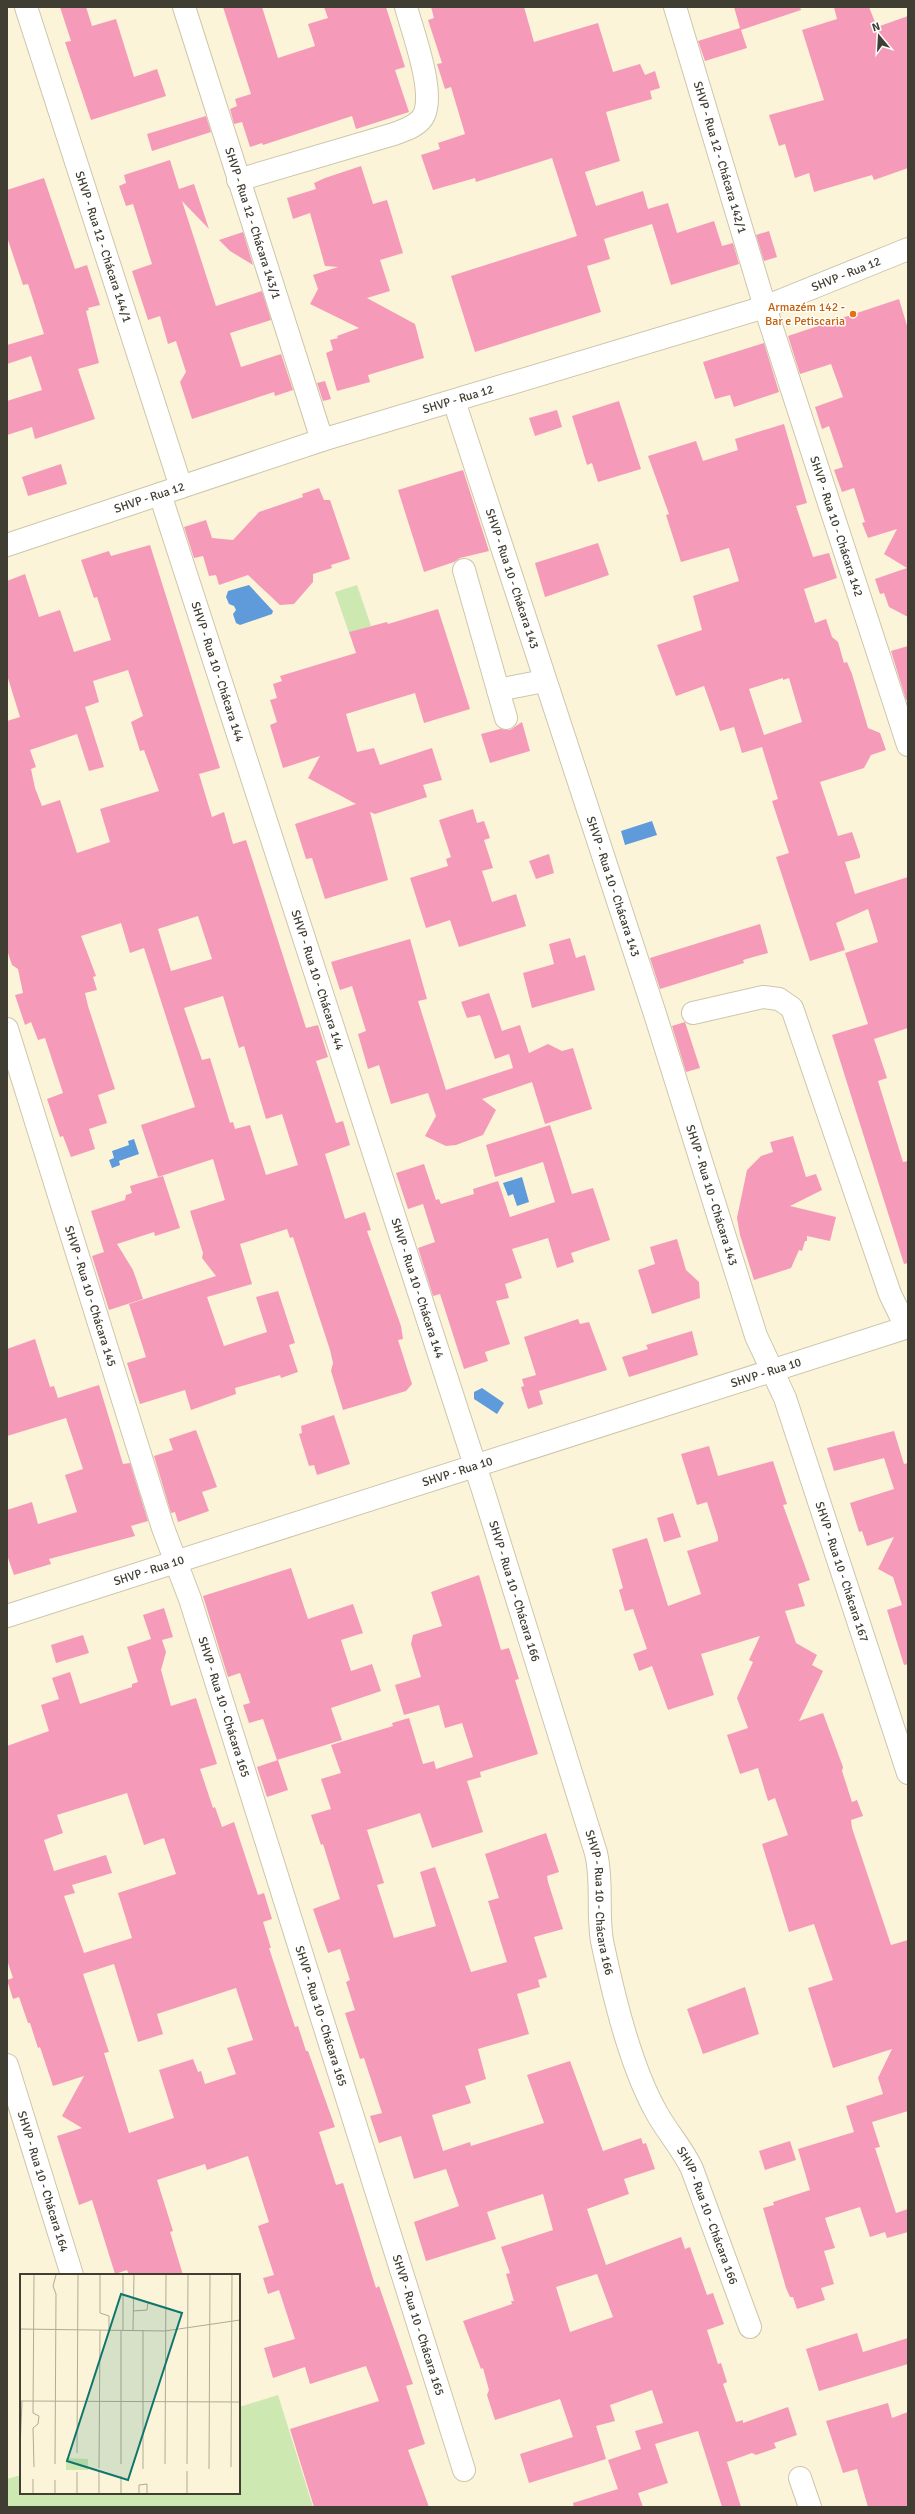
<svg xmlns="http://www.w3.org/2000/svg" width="915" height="2514" font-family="Signika,sans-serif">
  <rect width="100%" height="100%" fill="#fbf4d8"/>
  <g fill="#cde8b0">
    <polygon points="357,585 371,626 349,633 335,592"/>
    <polygon points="278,2395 313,2507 7,2507 7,2479 21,2475 21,2493 239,2493 239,2407"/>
  </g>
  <g fill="#5f9adb">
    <polygon points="249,585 273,611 272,614 240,625 236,623 233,614 236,610 234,606 229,604 226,597 228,591"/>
    <polygon points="652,821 657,835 625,845 621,831"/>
    <polygon points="134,1139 139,1154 119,1161 120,1165 112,1168 109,1160 114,1158 112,1151 129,1145 128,1141"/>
    <polygon points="522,1177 529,1202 517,1206 513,1194 508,1196 503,1183"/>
    <polygon points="482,1388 504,1403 497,1414 474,1399 474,1392"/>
  </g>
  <g fill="#f69ab9" fill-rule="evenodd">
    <polygon points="60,7 86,7 92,26 116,19 134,77 157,69 166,96 91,120 65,42 71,41"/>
    <polygon points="223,7 262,7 278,58 315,46 308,24 328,18 324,7 386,7 405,67 395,70 409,112 356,129 352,116 263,145 262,143 250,147 242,122 234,124 230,109 237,106 235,99 251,94"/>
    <polygon points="431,7 524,7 534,42 598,23 613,72 640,64 645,75 655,71 660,88 650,91 652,99 606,112 620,161 585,172 596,206 643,191 648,209 668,203 677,233 714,221 722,246 733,243 739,264 671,285 652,224 604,239 610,259 587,266 601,312 475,352 451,276 577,236 552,158 476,182 475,178 433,190 421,155 440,149 438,143 465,134 451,87 445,89 437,64 442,63 428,20 434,18"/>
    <polygon points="734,7 800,7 801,10 741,30 747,48 705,61 698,41 740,28"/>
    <polygon points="834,7 869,7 877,27 908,16 908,168 874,180 872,175 814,192 809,173 795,178 785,144 779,146 769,115 824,100 802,30 837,19"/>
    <polygon points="206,116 211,132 152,151 147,134"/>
    <polygon points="170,160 179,189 194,184 209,229 182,201 216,306 262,291 271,320 230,333 241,367 281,354 293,390 275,396 274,392 192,419 180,382 186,372 176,341 168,344 160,316 148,320 132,271 152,264 133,204 126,206 119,186 126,183 124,175"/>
    <polygon points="361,166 373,204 387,200 403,253 380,260 390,291 367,298 415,324 424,358 368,375 370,382 337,391 326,353 333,350 330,340 338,338 337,336 359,328 310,304 318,289 313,275 338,267 325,266 310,213 293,219 287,198 316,189 314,183 325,178"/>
    <polygon points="44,178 75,269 87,265 100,305 88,308 89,310 86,311 99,363 78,369 95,419 35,439 32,427 7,435 7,401 42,390 31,356 7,364 7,345 44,334 28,284 23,285 7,237 7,190"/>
    <polygon points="769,231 777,257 764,261 756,235"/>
    <polygon points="243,232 253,265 230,251 219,240"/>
    <polygon points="899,299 908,329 908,617 889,607 884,593 880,594 875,579 907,568 884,554 897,529 868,538 862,523 865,522 854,488 842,492 834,470 843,467 829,426 822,429 815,407 843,397 831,364 800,374 788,336"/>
    <polygon points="764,343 779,392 734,407 730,395 715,399 703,362"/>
    <polygon points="325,381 331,399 323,401 317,383"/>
    <polygon points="619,401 641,469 598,482 592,463 587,465 572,416"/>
    <polygon points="557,410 562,427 535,436 529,418"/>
    <path d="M 784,424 L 807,503 L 796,506 L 813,557 L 829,553 L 837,578 L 804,589 L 815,623 L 826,619 L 832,637 L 838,642 L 844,663 L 847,662 L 852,674 L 868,728 L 880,733 L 886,750 L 871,755 L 864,768 L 820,782 L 838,836 L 852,832 L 860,855 L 860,858 L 845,862 L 855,894 L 908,877 L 908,1028 L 874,1039 L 887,1078 L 878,1081 L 903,1162 L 908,1161 L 908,1263 L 904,1264 L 832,1035 L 868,1024 L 845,953 L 878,942 L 868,909 L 836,923 L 845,950 L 810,961 L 776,857 L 789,853 L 772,801 L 778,799 L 762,747 L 742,753 L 734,727 L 720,731 L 704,686 L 676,696 L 657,645 L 702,630 L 693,596 L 739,581 L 729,548 L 681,562 L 666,515 L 669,514 L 648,456 L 696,441 L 703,461 L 738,450 L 735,439 ZM 783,678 L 783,680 L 789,678 L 802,722 L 764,735 L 749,689 Z"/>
    <polygon points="61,464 67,484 28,496 22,477"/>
    <polygon points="463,470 489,551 460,558 454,562 424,572 398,490"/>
    <polygon points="319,488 324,500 330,500 350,559 331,565 332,568 313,574 313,582 294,604 280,605 248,575 219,585 216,575 209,576 203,556 194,558 184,527 206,520 212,538 233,540 259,512 303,497 302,494"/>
    <polygon points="598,543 609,575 545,597 535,563"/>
    <path d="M 150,545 L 220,768 L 199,774 L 212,817 L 224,812 L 233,844 L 246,840 L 306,1028 L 318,1025 L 328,1057 L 316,1061 L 317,1064 L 336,1123 L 343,1121 L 350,1145 L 325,1154 L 345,1219 L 365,1212 L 371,1230 L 367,1231 L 401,1326 L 403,1339 L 398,1340 L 412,1384 L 406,1391 L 343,1410 L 331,1371 L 333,1363 L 330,1350 L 293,1237 L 290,1238 L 287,1229 L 240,1244 L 252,1284 L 207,1297 L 224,1346 L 267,1332 L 256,1297 L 278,1291 L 295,1343 L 289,1345 L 298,1372 L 281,1378 L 280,1375 L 235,1388 L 236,1394 L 191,1410 L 185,1390 L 140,1404 L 127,1363 L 146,1357 L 129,1304 L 216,1276 L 202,1258 L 203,1253 L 190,1211 L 225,1200 L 213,1159 L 158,1177 L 141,1125 L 195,1107 L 144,948 L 130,953 L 121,923 L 81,936 L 96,976 L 93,977 L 97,990 L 85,993 L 88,1006 L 115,1089 L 98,1095 L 107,1123 L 89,1129 L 95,1149 L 71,1157 L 63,1136 L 60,1137 L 47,1099 L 63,1093 L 45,1038 L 38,1040 L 31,1022 L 25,1025 L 15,995 L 23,993 L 18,969 L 12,965 L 8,953 L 7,939 L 7,721 L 20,717 L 7,675 L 7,581 L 25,574 L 39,617 L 60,610 L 74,652 L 111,640 L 97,597 L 94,598 L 81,560 L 109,551 L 111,556 ZM 128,670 L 143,716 L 131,722 L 140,751 L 144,750 L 159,791 L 100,809 L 110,842 L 77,853 L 60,800 L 42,806 L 35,788 L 31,769 L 36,767 L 30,750 L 77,734 L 89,771 L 104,767 L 85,707 L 99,702 L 93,681 ZM 198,916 L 212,959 L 171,971 L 158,929 ZM 223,996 L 239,1048 L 244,1046 L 266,1119 L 282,1114 L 298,1165 L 266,1175 L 250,1125 L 235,1129 L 233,1122 L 230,1123 L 210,1058 L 202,1060 L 184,1008 Z"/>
    <polygon points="438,609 470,709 424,723 415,693 346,714 357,752 374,748 380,765 432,748 442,780 423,785 427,797 375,814 370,812 388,880 325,899 312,858 306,859 295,824 356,804 308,778 320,756 283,768 270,725 277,722 270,700 277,698 273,684 282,681 280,676 356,653 349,632 387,622 388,624"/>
    <polygon points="908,646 908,700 906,700 891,651"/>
    <polygon points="522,722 530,751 490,763 481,734 500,729 510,730"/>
    <polygon points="473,809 477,823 484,821 490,838 484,840 493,868 482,871 492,902 516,894 526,926 459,947 450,920 426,928 410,878 448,866 446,859 451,857 439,820"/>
    <polygon points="549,854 554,873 536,879 529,861"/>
    <polygon points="760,924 768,953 743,960 744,963 660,989 650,958"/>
    <polygon points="570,938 576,958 585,955 595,990 532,1008 523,973 554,964 549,944"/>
    <polygon points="410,939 427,999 418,1001 446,1090 513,1068 509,1054 495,1059 480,1015 467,1018 461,1002 489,993 502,1031 520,1025 529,1053 548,1044 562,1051 573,1048 592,1109 545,1124 532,1082 482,1099 496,1110 483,1135 456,1145 446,1146 425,1136 436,1116 428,1093 391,1104 379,1065 368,1069 358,1034 366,1031 352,986 340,990 331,962"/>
    <polygon points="685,1022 700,1068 686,1072 672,1026"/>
    <polygon points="550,1125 572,1194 593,1188 610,1240 571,1253 574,1262 557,1268 548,1238 512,1249 522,1278 505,1284 509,1298 496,1301 510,1344 485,1352 488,1361 464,1369 440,1294 433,1296 418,1248 435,1242 423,1204 408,1209 396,1173 424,1164 436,1200 439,1199 441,1204 474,1194 473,1189 498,1181 510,1217 555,1202 543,1162 495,1177 486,1145"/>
    <polygon points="793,1136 806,1177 816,1174 822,1190 790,1206 836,1217 830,1241 807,1236 807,1241 805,1241 802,1251 799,1250 791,1268 754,1280 740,1235 737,1218 747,1170 761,1156 773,1152 770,1142"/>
    <polygon points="163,1176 180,1228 155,1236 154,1232 117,1244 133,1270 143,1299 109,1310 92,1256 104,1252 91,1211 125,1200 126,1195 132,1193 130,1186"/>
    <polygon points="677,1239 686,1270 699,1282 700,1298 652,1314 638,1270 655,1264 650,1247"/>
    <polygon points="578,1319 580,1324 589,1322 607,1370 539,1391 543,1404 528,1409 521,1387 524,1386 522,1379 536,1375 524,1337"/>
    <polygon points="692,1331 698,1355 629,1377 622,1357 648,1349 646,1345"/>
    <polygon points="35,1339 50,1387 54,1386 58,1398 99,1385 123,1464 130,1463 148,1521 131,1526 135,1536 49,1559 51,1564 14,1575 7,1555 7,1510 32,1502 38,1524 77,1512 65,1475 83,1469 66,1418 7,1436 7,1349"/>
    <polygon points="334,1415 350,1464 317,1475 314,1465 309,1466 299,1434 302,1433 301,1426"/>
    <polygon points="196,1430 217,1487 202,1492 209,1511 178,1522 175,1512 171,1513 154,1456 173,1450 169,1439"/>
    <polygon points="894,1431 904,1464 908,1463 908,1664 904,1665 887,1610 902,1605 893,1577 878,1569 894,1537 867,1546 862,1531 859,1532 850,1503 894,1489 884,1458 834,1471 827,1448"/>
    <polygon points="709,1446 718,1476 773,1461 787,1504 783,1505 810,1580 798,1584 805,1606 785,1611 796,1643 817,1655 812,1665 823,1671 799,1721 823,1713 843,1767 842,1771 852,1802 857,1800 863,1816 851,1820 852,1828 891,1945 908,1940 908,2111 872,2122 880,2147 875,2148 896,2213 908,2209 908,2232 887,2238 885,2232 870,2237 860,2207 825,2218 835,2248 824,2251 834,2284 821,2288 825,2300 797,2309 793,2297 790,2297 786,2288 763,2208 774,2205 773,2202 810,2190 798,2149 854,2132 846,2106 883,2094 878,2078 892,2049 833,2068 808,1988 833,1980 814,1924 789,1932 762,1844 788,1835 775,1798 768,1801 758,1768 740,1774 727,1735 748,1728 737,1698 753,1662 749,1660 760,1636 701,1654 714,1695 668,1710 652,1666 639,1671 633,1654 647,1649 633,1609 625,1611 619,1590 623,1588 612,1549 647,1538 668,1606 701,1594 687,1551 718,1541 718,1537 707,1502 697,1505 681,1454"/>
    <polygon points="673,1513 681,1537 664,1542 657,1518"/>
    <polygon points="291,1568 308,1619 353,1604 363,1633 341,1640 351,1671 372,1664 381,1691 331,1708 342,1740 277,1760 263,1719 249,1723 243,1705 250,1703 240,1673 228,1677 203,1596"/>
    <path d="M 479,1575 L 501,1650 L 509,1648 L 519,1679 L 515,1680 L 538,1754 L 480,1772 L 481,1777 L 467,1781 L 483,1832 L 432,1848 L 420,1813 L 367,1830 L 384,1883 L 377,1885 L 394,1938 L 436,1926 L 420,1872 L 435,1867 L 471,1972 L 507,1962 L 488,1901 L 499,1898 L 485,1854 L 546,1833 L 559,1872 L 547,1876 L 548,1882 L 563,1929 L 534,1937 L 547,1977 L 538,1980 L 540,1987 L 517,1994 L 529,2034 L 478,2049 L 486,2079 L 465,2086 L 471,2103 L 432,2115 L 443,2151 L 470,2142 L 471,2146 L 544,2123 L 527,2075 L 570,2061 L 603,2151 L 641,2138 L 643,2144 L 646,2143 L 655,2169 L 624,2179 L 629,2194 L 587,2209 L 606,2265 L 681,2237 L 685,2249 L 690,2247 L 707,2295 L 713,2293 L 724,2324 L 707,2330 L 718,2364 L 721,2363 L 727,2382 L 723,2384 L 736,2422 L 743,2420 L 743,2423 L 788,2407 L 797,2435 L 774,2443 L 776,2448 L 756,2455 L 752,2453 L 727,2462 L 741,2507 L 722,2507 L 698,2431 L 655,2444 L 668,2483 L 638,2493 L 643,2507 L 574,2507 L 573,2503 L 618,2489 L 608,2460 L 641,2449 L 635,2431 L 663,2423 L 652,2390 L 610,2405 L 615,2421 L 596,2426 L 606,2459 L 529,2483 L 520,2454 L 573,2437 L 560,2399 L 495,2420 L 487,2395 L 489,2390 L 483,2368 L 481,2369 L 463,2321 L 512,2304 L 511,2301 L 514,2301 L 506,2274 L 510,2273 L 501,2247 L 553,2230 L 543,2194 L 487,2212 L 496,2239 L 426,2261 L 414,2222 L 459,2206 L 446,2169 L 414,2179 L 401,2136 L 379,2143 L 370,2116 L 382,2113 L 364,2058 L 360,2059 L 345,2013 L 355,2010 L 346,1982 L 350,1980 L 340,1949 L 328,1953 L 313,1909 L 340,1899 L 323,1844 L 321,1845 L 311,1815 L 331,1809 L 321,1779 L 341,1773 L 331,1745 L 393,1726 L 392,1723 L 409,1718 L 423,1764 L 434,1761 L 436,1769 L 473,1757 L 462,1723 L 445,1728 L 439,1705 L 404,1715 L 395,1685 L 421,1677 L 411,1644 L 413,1635 L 442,1626 L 431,1592 ZM 597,2274 L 613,2317 L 570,2332 L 556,2287 Z"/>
    <path d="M 164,1608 L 173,1637 L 162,1640 L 166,1652 L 161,1670 L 171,1706 L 196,1698 L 217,1764 L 200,1769 L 213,1808 L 215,1807 L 222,1827 L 234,1822 L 258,1895 L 264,1893 L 272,1919 L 263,1922 L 271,1948 L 269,1948 L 295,2027 L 298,2026 L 306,2051 L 308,2051 L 335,2127 L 319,2132 L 336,2185 L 343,2183 L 376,2288 L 379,2286 L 413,2384 L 406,2386 L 425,2444 L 408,2450 L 429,2507 L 314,2507 L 290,2429 L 379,2401 L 366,2366 L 310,2384 L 305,2367 L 273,2378 L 264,2348 L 295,2339 L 279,2290 L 268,2294 L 263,2278 L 274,2275 L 258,2226 L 269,2222 L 248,2156 L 207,2170 L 205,2164 L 157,2180 L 173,2231 L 170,2232 L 183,2275 L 129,2275 L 127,2270 L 115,2274 L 92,2200 L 79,2205 L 57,2136 L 82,2128 L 62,2116 L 84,2076 L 53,2086 L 40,2047 L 38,2048 L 30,2023 L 28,2023 L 19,1997 L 13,1999 L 7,1980 L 13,1978 L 7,1960 L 7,1746 L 49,1731 L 41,1705 L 59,1699 L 52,1678 L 70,1672 L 80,1704 L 132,1687 L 132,1684 L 138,1682 L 127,1647 L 151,1639 L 143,1615 ZM 127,1793 L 144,1845 L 164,1838 L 176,1874 L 118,1893 L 132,1938 L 84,1953 L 64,1896 L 75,1893 L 72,1885 L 112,1873 L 106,1855 L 54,1871 L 44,1840 L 63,1833 L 57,1815 ZM 114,1964 L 138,2042 L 163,2034 L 157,2014 L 236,1988 L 253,2040 L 227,2048 L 236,2074 L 205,2084 L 201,2071 L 198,2072 L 193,2059 L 159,2070 L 174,2118 L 129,2133 L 104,2053 L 109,2052 L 83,1974 Z"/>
    <polygon points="83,1635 89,1653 56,1663 51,1645"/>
    <polygon points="278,1760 288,1790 267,1797 257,1767"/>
    <polygon points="745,1987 759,2034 703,2054 687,2009"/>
    <polygon points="790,2141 796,2160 765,2170 759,2151"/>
    <polygon points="857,2333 863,2352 908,2338 908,2364 819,2391 806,2349"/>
    <polygon points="888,2403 892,2418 908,2412 908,2507 868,2507 857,2469 843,2473 826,2421"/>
  </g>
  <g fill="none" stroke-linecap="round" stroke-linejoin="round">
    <defs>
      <g id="minor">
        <path id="s1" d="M 26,7 L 181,487"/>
        <path id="s2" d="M 184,7 L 322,440"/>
        <path id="s3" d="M 675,7 L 765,307 L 908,745"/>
        <path d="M 238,180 L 394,134 C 404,130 419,126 424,115 C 435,91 413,33 406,7"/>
        <path id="s4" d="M 454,401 L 655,1014 L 756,1336 L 785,1398 L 908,1773"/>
        <path id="s5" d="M 160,494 L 484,1493 L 596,1853 C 603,1882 597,1912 602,1941 C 613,1993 629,2061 654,2108 C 665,2130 682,2147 692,2169 L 750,2327"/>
        <path id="s6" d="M 7,545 L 322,440 L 765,307 L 908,249"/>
        <polyline points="464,570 506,718"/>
        <polyline points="498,690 544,681"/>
        <polyline points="693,1013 763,997 779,999 792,1008 890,1294 906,1327"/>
        <path id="s7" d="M 7,1029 L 163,1528 L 190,1599 L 464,2470"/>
        <path id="s8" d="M 7,1616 L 908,1327"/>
        <path id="s9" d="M 7,2065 L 72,2275"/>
        <polyline points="800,2478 810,2507"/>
      </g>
    </defs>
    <use href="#minor" stroke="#cdc6ab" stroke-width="24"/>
    <use href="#minor" stroke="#fff" stroke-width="22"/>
  </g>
  <circle fill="#e8710a" stroke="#fff" stroke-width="1.5" cx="853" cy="314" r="4"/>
  <g text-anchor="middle" stroke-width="3" stroke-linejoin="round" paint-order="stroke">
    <g font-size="12" fill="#403d32" stroke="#fff">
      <text dy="4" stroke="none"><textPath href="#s3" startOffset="157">SHVP - Rua 12 - Chácara 142/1</textPath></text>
      <text dy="4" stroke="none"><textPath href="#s2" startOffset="227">SHVP - Rua 12 - Chácara 143/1</textPath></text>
      <text dy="4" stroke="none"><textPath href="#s1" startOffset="252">SHVP - Rua 12 - Chácara 144/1</textPath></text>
      <text dy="4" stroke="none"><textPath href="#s6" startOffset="882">SHVP - Rua 12</textPath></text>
      <text dy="4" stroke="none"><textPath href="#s6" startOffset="474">SHVP - Rua 12</textPath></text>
      <text dy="4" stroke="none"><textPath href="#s6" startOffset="150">SHVP - Rua 12</textPath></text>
      <text dy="4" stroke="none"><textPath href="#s3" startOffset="544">SHVP - Rua 10 - Chácara 142</textPath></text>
      <text dy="4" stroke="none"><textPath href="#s4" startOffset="187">SHVP - Rua 10 - Chácara 143</textPath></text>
      <text dy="4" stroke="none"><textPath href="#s5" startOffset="187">SHVP - Rua 10 - Chácara 144</textPath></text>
      <text dy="4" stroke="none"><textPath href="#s4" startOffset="511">SHVP - Rua 10 - Chácara 143</textPath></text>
      <text dy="4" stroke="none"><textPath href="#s5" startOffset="511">SHVP - Rua 10 - Chácara 144</textPath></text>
      <text dy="4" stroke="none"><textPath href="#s4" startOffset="835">SHVP - Rua 10 - Chácara 143</textPath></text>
      <text dy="4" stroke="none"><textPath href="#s5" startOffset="835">SHVP - Rua 10 - Chácara 144</textPath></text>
      <text dy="4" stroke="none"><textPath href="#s7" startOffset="280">SHVP - Rua 10 - Chácara 145</textPath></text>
      <text dy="4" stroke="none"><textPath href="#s8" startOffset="797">SHVP - Rua 10</textPath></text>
      <text dy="4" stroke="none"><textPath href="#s8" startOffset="473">SHVP - Rua 10</textPath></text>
      <text dy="4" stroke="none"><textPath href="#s8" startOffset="149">SHVP - Rua 10</textPath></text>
      <text dy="4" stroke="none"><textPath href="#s4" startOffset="1234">SHVP - Rua 10 - Chácara 167</textPath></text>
      <text dy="4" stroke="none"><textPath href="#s5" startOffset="1153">SHVP - Rua 10 - Chácara 166</textPath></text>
      <text dy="4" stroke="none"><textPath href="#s7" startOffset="712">SHVP - Rua 10 - Chácara 165</textPath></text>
      <text dy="4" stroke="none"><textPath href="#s5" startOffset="1477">SHVP - Rua 10 - Chácara 166</textPath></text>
      <text dy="4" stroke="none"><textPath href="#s7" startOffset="1036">SHVP - Rua 10 - Chácara 165</textPath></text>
      <text dy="4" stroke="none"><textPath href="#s9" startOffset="122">SHVP - Rua 10 - Chácara 164</textPath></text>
      <text dy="4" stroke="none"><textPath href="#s5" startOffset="1812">SHVP - Rua 10 - Chácara 166</textPath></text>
      <text dy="4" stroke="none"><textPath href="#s7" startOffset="1360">SHVP - Rua 10 - Chácara 165</textPath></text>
    </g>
    <g font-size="12" fill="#c56008" stroke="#fff" text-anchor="end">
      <text x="845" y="311">Armazém 142 -<tspan x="845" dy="14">Bar e Petiscaria</tspan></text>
    </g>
  </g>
  <g transform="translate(20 2274)">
    <rect width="220" height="220" fill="#fbf4d8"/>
    <path d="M 46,184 L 68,185 L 68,196 L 46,196 Z" fill="#cde8b0"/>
    <path fill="none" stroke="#b0ab96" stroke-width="1" d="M 80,1 L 80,39 L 89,42 L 89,56M 113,37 L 127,36 L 128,28M 0,55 L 145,57 L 220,46M 103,56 L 103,1M 113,56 L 114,1M 123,56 L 123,195M 0,127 L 220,128M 0,175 L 2,127M 57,179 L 58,1M 35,190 L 36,20 L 33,12 L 36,1M 101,190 L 101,56M 145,190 L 146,1M 167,190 L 168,1M 14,193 L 13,154 L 18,150 L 19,142 L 13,139 L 14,1M 211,193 L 212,1M 79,194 L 80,56M 189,195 L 190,1M 79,198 L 79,219M 101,202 L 101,219M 13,205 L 13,219M 35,219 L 35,206M 57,219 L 57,198M 119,219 L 119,211 L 127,210 L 127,219M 167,219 L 167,197"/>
    <path fill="#0f766e" fill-opacity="0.15" stroke="#0f766e" stroke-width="2" d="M 101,20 L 162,39 L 108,206 L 47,187 Z"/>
    <rect width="220" height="220" fill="none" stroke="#403d32" stroke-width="2"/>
  </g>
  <rect width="915" height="2514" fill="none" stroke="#403d32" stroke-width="16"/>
  <g transform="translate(879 36) rotate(342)" stroke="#ffffff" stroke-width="3" paint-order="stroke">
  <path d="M0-3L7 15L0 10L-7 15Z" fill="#403d32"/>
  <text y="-6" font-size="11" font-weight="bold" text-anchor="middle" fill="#403d32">N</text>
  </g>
</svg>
